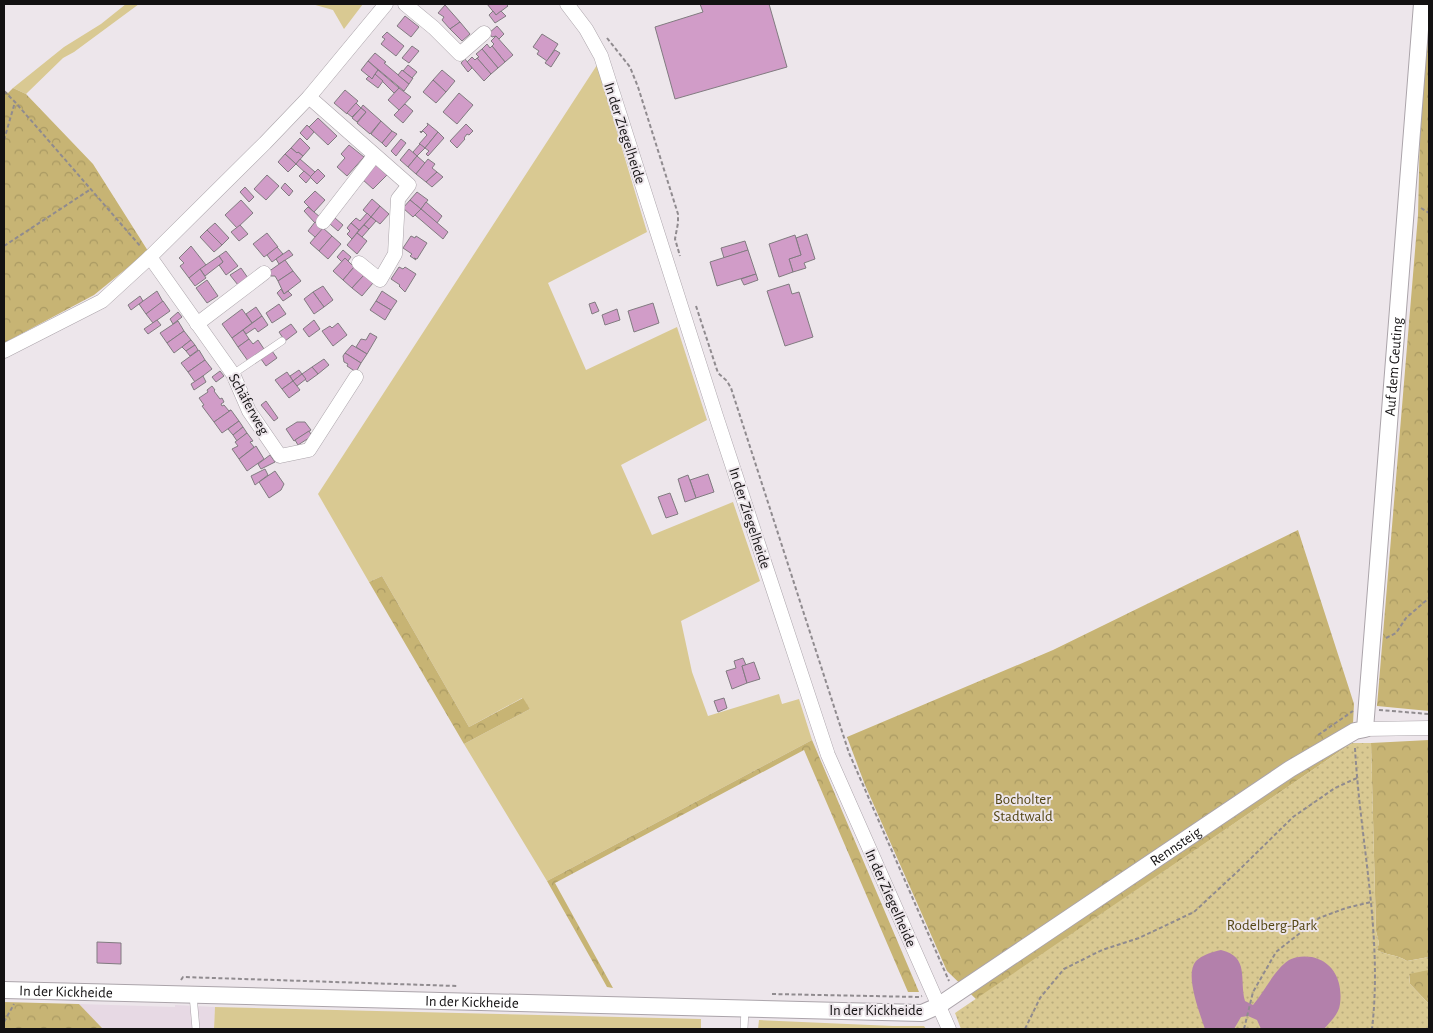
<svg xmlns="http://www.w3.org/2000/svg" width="1433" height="1033" font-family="'Alegreya Sans',sans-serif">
  <defs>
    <pattern id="forest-crowns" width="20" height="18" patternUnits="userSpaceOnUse" patternTransform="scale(1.25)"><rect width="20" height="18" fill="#c7b474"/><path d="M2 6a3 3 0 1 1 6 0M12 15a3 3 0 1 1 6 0" fill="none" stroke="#aa9a63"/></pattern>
    <pattern id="park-dots" width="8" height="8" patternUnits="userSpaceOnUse" patternTransform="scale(1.25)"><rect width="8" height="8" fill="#d9c992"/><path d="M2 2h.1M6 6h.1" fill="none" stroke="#b9ac7d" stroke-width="1.8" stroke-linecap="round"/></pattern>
  </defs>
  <rect width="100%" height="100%" fill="#ede6eb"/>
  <polygon fill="#e7d9e4" points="79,1004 175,1007 175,1005 215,1007 214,1029 103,1029"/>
  <g fill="#d9c992">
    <polygon points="126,4 139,4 74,52 63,58 26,94 13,88 64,47 101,24"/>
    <polygon points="312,4 363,4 344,29 333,10"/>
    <polygon points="597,65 647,232 548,283 586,370 677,327 707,420 621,465 652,535 733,502 760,581 681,621 692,672 708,716 779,694 782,704 799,699 812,740 547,881 464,744 530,709 522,698 469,727 382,576 369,582 318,494"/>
    <polygon points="215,1007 701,1019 701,1029 214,1029"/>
    <polygon points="759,1020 893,1026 924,1026 926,1029 758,1029"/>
  </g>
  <g fill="url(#forest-crowns)">
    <polygon points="1423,4 1429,4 1429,711 1377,706 1418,215"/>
    <polygon points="13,88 26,94 93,164 148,251 94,295 4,343 4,90 8,93"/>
    <polygon points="1298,530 1354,704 1352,743 977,1000 947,971 865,785 847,737 1053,650"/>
    <polygon points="382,576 469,727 523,698 530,709 464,744 369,582"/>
    <polygon points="812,740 919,992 908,992 804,750 555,883 613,988 607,987 547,881"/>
    <path d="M 1429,740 L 1429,957 L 1407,961 C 1396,954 1388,956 1377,950 L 1379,943 L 1376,931 L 1371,743 Z"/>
    <polygon points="1427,969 1429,970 1429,1004 1410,984 1409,973"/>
    <polygon points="4,1002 79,1004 103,1029 4,1029"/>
  </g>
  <path fill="url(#park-dots)" d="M 1352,743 L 1371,743 L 1376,931 L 1379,943 L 1377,950 C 1388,956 1396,954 1407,961 L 1429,957 L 1429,970 L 1409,974 L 1410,984 L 1429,1004 L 1429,1029 L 961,1029 L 955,1013 Z"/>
  <path fill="#b380ab" d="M 1221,950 C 1250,957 1239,979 1245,1001 L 1253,1005 C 1265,991 1274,970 1289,960 C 1296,956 1305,956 1312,957 C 1334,962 1343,982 1340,1004 C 1339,1014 1330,1022 1324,1029 L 1261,1029 L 1257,1020 L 1248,1016 L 1241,1017 L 1234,1029 L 1205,1029 C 1200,1014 1184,974 1196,961 C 1202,955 1212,952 1221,950 Z"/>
  <g fill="#d19cc8" stroke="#817b80">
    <polygon points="487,4 506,4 508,6 496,15"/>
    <polygon points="700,4 769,4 787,67 675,99 655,27 703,12"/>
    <polygon points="445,5 460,22 450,29 442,20 444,17 438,13"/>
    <polygon points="493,11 496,15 501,11 506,16 495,23 489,15"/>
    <polygon points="405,16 419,27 411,37 397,26"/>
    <polygon points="460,22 470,34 462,41 450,29"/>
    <polygon points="497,26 504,34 499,39 496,36 492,37 489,33"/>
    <polygon points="387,32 404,46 396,56 381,44 385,39 382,37"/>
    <polygon points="542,34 558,44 547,61 537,54 539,51 533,47"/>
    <polygon points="496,36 513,55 505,62 492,46 494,44 491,41"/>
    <polygon points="487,44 490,48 492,46 505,62 498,68 482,49"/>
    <polygon points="412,46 419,51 409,63 402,58"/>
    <polygon points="482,49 498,68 491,74 477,58 479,57 476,54"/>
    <polygon points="555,50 560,53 551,67 545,63"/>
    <polygon points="375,53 386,62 384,63 409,84 404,91 368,61"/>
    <polygon points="472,57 475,60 477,58 491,74 484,81 467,62"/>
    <polygon points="465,59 472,68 468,72 461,63"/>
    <polygon points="368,61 378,70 372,79 361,70"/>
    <polygon points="408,65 417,72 412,78 403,71"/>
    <polygon points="378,70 399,88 394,93 375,74"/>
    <polygon points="402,70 412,78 413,78 409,84 398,75"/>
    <polygon points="442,70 455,81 446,92 433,80"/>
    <polygon points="375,74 383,81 378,88 366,79 369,76 372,79"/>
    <polygon points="433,80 446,92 436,103 423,92"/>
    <polygon points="399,88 411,97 399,110 388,100"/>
    <polygon points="345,90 358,101 347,114 334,103"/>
    <polygon points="459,93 473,105 457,124 443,112"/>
    <polygon points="356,103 361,108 352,117 347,113"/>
    <polygon points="405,104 413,111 403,123 394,115"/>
    <polygon points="363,105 381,121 370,134 357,123 366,112 361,108"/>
    <polygon points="361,108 366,112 357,122 352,118"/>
    <polygon points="318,118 337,136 328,145 309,127"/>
    <polygon points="381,121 392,131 382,143 371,134"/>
    <polygon points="427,123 438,132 425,148 419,144 427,135 423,131 421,133 420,131 421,132 428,125"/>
    <polygon points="466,124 473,131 469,135 467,134 464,138 465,139 457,148 450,141"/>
    <polygon points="307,125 314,132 307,140 300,133"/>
    <polygon points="392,131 397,134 386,147 382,143"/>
    <polygon points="438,132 444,138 428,156 426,154 429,151 425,148"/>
    <polygon points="300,138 310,148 303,156 298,152 297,153 291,148"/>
    <polygon points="401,139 406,143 396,156 391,151"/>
    <polygon points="420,144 425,148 417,156 413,152"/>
    <polygon points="349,145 364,157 347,176 337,167 345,158 341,154"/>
    <polygon points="291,148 297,153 298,152 303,156 296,164 285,154"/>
    <polygon points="409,149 417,156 408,167 400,160"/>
    <polygon points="285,154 296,164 288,172 278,162"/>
    <polygon points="417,156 425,163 416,174 408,167"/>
    <polygon points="300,159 315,172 310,177 296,164"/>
    <polygon points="428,159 435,164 432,168 437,172 426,182 416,174"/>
    <polygon points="375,164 387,175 373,189 362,179"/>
    <polygon points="318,169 325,176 317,184 310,177"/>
    <polygon points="304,171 311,177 306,183 299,176"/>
    <polygon points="437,172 443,177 432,187 426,182"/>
    <polygon points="267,175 279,186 266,200 254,189"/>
    <polygon points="285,183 293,191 289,196 281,188"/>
    <polygon points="245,187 254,197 249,202 240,192"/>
    <polygon points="315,191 325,200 314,212 304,202"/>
    <polygon points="417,192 428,200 421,209 410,200"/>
    <polygon points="372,199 380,206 371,217 363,210"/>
    <polygon points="241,200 253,213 237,228 225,215"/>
    <polygon points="410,200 421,209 413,217 403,208"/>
    <polygon points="426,202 442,216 437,223 421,209"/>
    <polygon points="380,206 389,214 380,224 371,217"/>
    <polygon points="308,207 320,217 315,223 304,211"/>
    <polygon points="421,209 448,232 443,239 415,215"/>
    <polygon points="367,213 371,217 359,230 351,223 356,218 360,221"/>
    <polygon points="371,217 376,221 369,229 364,225"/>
    <polygon points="335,218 343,225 338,231 330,224"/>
    <polygon points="315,222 323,229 315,237 308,231"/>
    <polygon points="215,223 229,238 222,245 207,230"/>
    <polygon points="351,223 359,230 352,239 347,234 350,231 347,228"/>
    <polygon points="240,225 248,234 239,241 231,232"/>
    <polygon points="364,225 369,229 362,237 357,233"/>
    <polygon points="323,228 332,236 319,251 310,243"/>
    <polygon points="207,230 222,245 214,252 200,237"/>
    <polygon points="267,233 278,247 264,257 253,244"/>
    <polygon points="357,233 367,241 357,254 347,245"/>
    <polygon points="807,234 815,259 804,263 806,268 793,272 789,259 801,255 796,238"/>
    <polygon points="795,235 801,255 789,259 793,272 779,277 769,244"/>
    <polygon points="332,236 341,244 328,259 319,251"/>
    <polygon points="411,236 415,238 416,236 427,243 417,259 414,258 416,260 410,256 412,254 403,248"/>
    <polygon points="745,241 748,250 724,258 721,248"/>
    <polygon points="191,246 206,265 189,278 180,266 184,263 179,258"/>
    <polygon points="277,247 283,254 272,262 267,255"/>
    <polygon points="289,250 293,255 279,264 276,259"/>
    <polygon points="343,250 351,257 348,261 345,258 342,262 337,257"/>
    <polygon points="748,250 756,274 717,286 710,262"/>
    <polygon points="226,251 238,266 226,275 219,265 223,262 219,256"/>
    <polygon points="219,256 223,262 205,276 200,269"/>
    <polygon points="345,258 354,267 343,280 333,271"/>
    <polygon points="285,260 293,271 278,281 275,276 271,276 268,272"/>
    <polygon points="354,267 364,275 352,288 343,280"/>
    <polygon points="399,267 403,269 405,267 416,274 405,292 399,286 400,285 391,279"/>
    <polygon points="241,268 248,278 238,285 230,275"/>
    <polygon points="200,269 206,278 195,286 189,278"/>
    <polygon points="293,271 301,281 284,294 278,281"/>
    <polygon points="756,274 758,280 744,285 741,279"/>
    <polygon points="364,275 373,283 362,296 352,288"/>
    <polygon points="207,280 218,296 207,303 196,288"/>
    <polygon points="789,284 792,294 799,292 813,337 785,346 767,291"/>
    <polygon points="323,286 333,300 324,307 313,292"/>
    <polygon points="281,289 284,294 288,291 292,295 283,301 277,293"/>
    <polygon points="157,291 163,302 146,314 139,304"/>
    <polygon points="382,291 397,301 391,310 376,301"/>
    <polygon points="313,292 324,307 314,314 304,299"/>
    <polygon points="140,296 143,301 131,310 128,305"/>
    <polygon points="163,301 170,311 153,323 146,314"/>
    <polygon points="376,301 391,310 385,320 370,310"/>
    <polygon points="595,302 599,311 592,314 589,304"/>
    <polygon points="653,303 659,323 634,332 628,311"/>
    <polygon points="279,304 286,314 272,323 266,313"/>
    <polygon points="256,307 262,316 252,323 246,314"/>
    <polygon points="242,309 252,323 232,338 222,324"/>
    <polygon points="617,309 620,320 605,325 602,315"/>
    <polygon points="178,312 182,317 173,324 170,319"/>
    <polygon points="262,316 268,325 258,332 255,328 246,334 243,330"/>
    <polygon points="157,320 161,325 148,334 144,329"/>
    <polygon points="314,320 320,329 309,337 303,329"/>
    <polygon points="178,321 184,331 167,343 160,333"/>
    <polygon points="338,323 347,335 333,346 322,331 330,326 332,328"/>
    <polygon points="291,324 297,332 285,341 279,332"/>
    <polygon points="243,330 249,339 238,347 232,338"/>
    <polygon points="184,331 191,340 174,353 167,343"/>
    <polygon points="370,333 377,337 367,354 356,347 361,339 366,340"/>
    <polygon points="249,339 253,344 258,340 264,349 248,361 238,347"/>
    <polygon points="191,340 195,345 186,351 182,347"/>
    <polygon points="195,345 198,350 190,356 186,351"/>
    <polygon points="352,345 367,354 361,363 345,353"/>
    <polygon points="199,350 205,360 188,372 181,363"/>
    <polygon points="272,351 277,358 266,366 261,359"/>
    <polygon points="345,353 361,363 356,372 347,366 348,364 344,362 343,356"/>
    <polygon points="324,359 329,365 318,374 312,367"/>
    <polygon points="205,360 212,369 195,382 188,372"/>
    <polygon points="312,367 318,374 307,382 302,374"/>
    <polygon points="299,370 302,374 293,381 290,376"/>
    <polygon points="220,371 224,376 216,382 212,377"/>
    <polygon points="287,372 293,381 282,389 275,380"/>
    <polygon points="302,374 306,379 297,386 293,381"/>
    <polygon points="203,376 206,382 194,390 191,384"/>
    <polygon points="293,381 300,390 289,398 282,389"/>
    <polygon points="212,386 215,390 214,391 220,399 222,398 224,402 221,404 222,406 224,405 229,411 231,410 214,422 202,406 204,405 199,398 208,392 207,390"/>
    <polygon points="266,401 278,418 274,421 261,405"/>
    <polygon points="231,410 239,421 222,433 214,422"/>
    <polygon points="239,421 243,427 233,435 228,429"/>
    <polygon points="297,422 305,422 311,430 294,441 286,429"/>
    <polygon points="243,427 247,433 237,441 233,435"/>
    <polygon points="309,431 312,436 298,445 295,440"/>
    <polygon points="247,433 253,441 250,442 254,447 239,459 232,449 238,446 235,442"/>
    <polygon points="256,446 264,459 247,471 239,459"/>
    <polygon points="270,455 275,462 261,469 258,464"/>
    <polygon points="265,469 268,475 255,485 251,476"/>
    <polygon points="275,471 284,484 281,490 269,498 259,482"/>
    <polygon points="708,474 714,492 696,498 690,480"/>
    <polygon points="688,475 696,498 685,502 678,479"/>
    <polygon points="670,493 678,514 666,518 658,497"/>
    <polygon points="743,658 746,665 742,666 747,683 732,689 726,671 736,668 734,661"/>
    <polygon points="754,662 760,679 747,683 742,666"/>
    <polygon points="724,698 727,708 718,712 714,701"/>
    <polygon points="97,942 121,943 121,964 97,963"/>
  </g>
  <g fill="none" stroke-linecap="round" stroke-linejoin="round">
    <defs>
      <g id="service">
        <polyline points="233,374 282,341"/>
        <polyline points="193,995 196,1029"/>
        <polyline points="744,1029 745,1009"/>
      </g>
      <g id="minor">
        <polyline points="405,4 434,28 460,54 484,33"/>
        <polyline points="567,4 586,29 601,56 716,416 828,755 949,1029"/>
        <polyline points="309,97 409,185 398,199 395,254 380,280 359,263"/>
        <polyline points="323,222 374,156"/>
        <polyline points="150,257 233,374 249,411 280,456 309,450 356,377"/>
        <polyline points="197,324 264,273"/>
        <polyline points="4,351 102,301 150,257 265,143 309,97 386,4"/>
        <polyline points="1365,729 1429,728"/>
      </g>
      <g id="tertiary">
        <path id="s1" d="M 4,990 L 922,1013 L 938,1006 L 1290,769 L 1355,731 L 1365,729 L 1422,4"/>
      </g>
    </defs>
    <use href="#service" stroke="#aba4aa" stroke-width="8"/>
    <use href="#minor" stroke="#aba4aa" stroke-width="15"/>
    <use href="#tertiary" stroke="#aba4aa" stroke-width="18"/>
    <g stroke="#908b8f" stroke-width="2" stroke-dasharray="4 2.5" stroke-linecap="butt">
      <polyline points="607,38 630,67 638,87 678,214 678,223 675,239 680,256"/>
      <polyline points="4,91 15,102 141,247"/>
      <polyline points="4,140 15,102"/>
      <polyline points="1421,208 1429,213"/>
      <polyline points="4,246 91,189"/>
      <polyline points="696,306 718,373 727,381 731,388 849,753 949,981"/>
      <polyline points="1386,638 1396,633 1406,618 1429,598"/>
      <polyline points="1379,710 1429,714"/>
      <polyline points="1318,735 1353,711"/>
      <path d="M 1355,748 C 1360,841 1383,935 1372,1029"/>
      <polyline points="181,980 183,977 457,986"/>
      <polyline points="772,994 919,997 922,996"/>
      <polyline points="4,1022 14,1004"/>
      <polyline points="1025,1029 1040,998 1064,969 1102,950 1139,938 1194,912 1238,871 1293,817 1335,788 1357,778"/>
      <polyline points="1244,1029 1253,992 1276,952 1319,918 1346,908 1371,902"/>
    </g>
    <use href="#service" stroke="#fff" stroke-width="7"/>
    <use href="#minor" stroke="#fff" stroke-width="14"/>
    <use href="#tertiary" stroke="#fff" stroke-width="16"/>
  </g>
  <g text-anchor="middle" stroke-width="4" stroke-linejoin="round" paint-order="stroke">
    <g font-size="15" fill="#131112" stroke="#ede6eb">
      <text transform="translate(625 133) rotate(72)" y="5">In der Ziegelheide</text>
      <text dy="5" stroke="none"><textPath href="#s1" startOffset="1809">Auf dem Geuting</textPath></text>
      <text transform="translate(249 404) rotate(61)" y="5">Schäferweg</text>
      <text transform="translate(750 518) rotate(72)" y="5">In der Ziegelheide</text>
      <text dy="5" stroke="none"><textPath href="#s1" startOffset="1222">Rennsteig</textPath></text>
      <text transform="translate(891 898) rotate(66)" y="5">In der Ziegelheide</text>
      <text dy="5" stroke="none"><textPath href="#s1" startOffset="62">In der Kickheide</textPath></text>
      <text dy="5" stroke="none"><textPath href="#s1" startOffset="468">In der Kickheide</textPath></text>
      <text x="876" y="1015">In der Kickheide</text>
    </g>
    <g font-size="15" fill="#544614" stroke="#ede6eb">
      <text x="1023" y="804">Bocholter<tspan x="1023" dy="17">Stadtwald</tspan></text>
      <text x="1272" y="930">Rodelberg-Park</text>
    </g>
  </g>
  <rect width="1433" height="1033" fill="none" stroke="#131112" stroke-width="10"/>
</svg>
